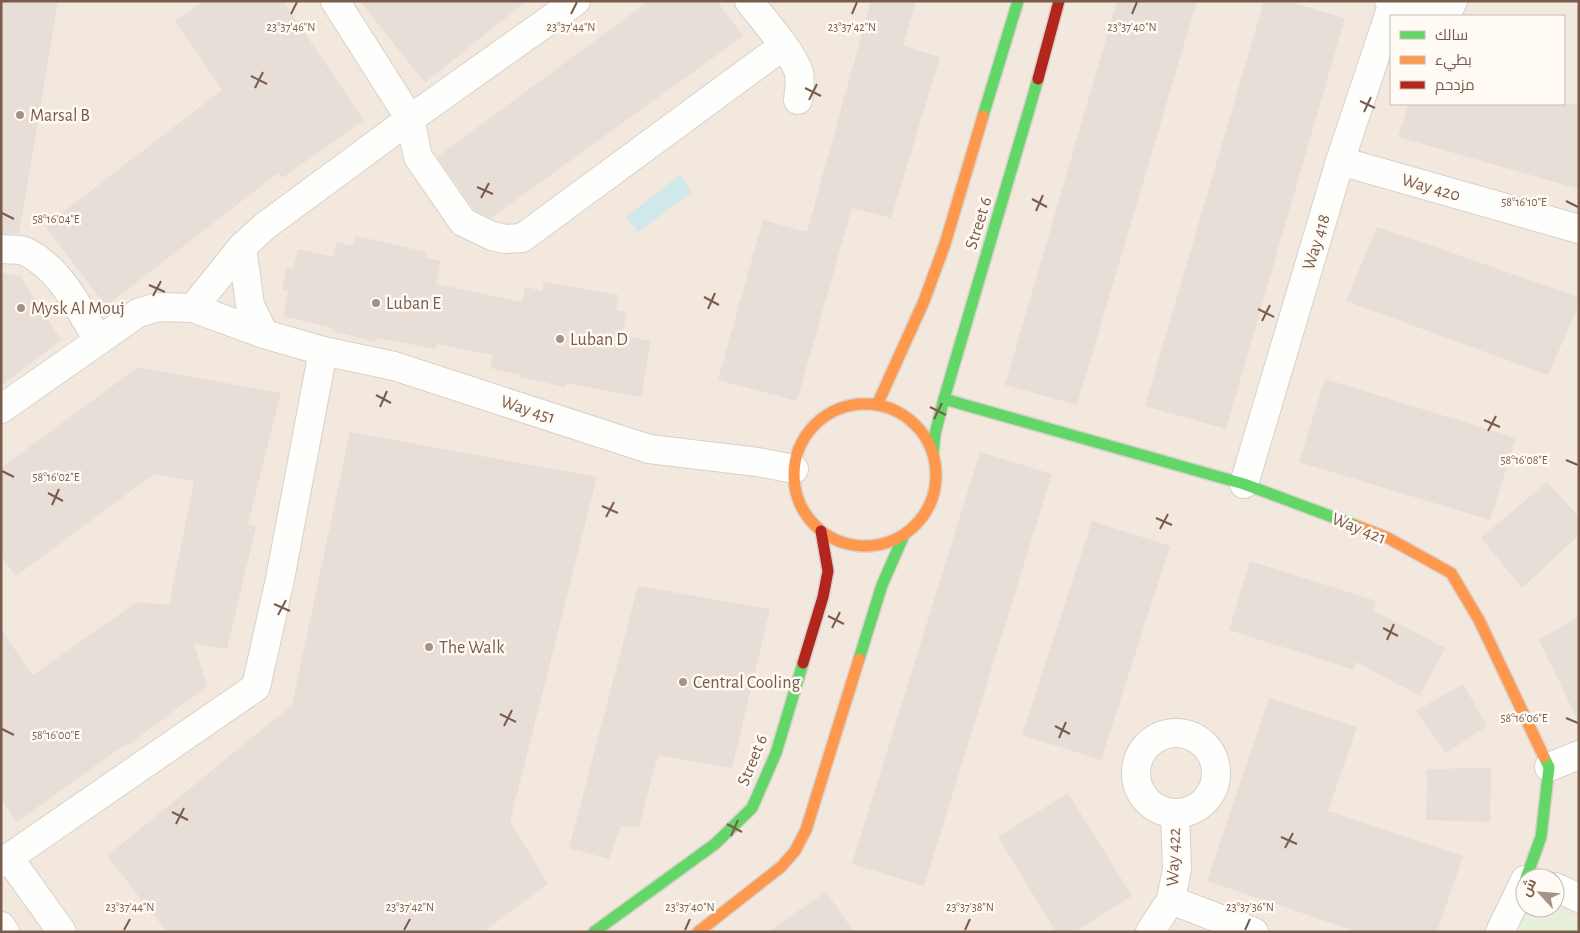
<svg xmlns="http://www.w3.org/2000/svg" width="1580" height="933" font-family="'Alegreya Sans',Cairo,sans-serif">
  <rect width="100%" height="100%" fill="#f9f5f0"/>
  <path fill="#f2e8de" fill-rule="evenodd" d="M 1,1 L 1579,1 L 1579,932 L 1,932 ZM 1391,16 L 1564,16 L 1564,104 L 1391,104 ZM 1525,878 L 1555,878 L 1555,908 L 1525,908 Z"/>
  <polygon fill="#e7f0db" points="1525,908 1555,908 1579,920 1579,932 1512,932"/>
  <polygon fill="#d0e8ea" points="680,175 692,192 638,232 626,217"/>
  <g fill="#e6ded7">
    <polygon points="1,1 58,1 19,234 1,234"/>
    <polygon points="204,1 283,1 364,120 282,178 278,173 106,306 45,226 222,90 175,21"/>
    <polygon points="360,1 526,1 425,83"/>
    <polygon points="649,1 717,1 743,36 491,218 474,210 437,157"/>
    <polygon points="871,1 916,1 903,46 940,57 891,218 852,208 797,401 718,380 763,220 807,232"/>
    <polygon points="1117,1 1197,1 1077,405 1005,385"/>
    <polygon points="1264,1 1285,1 1345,18 1226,429 1145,406"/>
    <polygon points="1409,104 1579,104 1579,189 1398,137"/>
    <polygon points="1377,227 1579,297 1579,305 1548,375 1346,301"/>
    <polygon points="356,236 427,252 425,257 441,261 436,284 522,302 525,287 542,291 544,282 619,295 616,310 627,313 622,335 651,341 641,397 566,383 565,387 520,377 520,375 490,368 492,355 437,344 436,349 377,338 376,342 332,331 333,328 283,316 288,291 282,290 287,268 293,270 298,249 333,257 337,242 353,246"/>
    <polygon points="1,273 20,276 61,340 1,386"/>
    <polygon points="138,367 281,393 248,525 256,527 227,649 194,644 207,686 127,746 126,744 17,822 1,799 1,630 33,675 137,602 169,605 194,481 154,474 16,576 1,556 1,468"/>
    <polygon points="1325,379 1516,438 1490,520 1299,462"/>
    <polygon points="350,432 597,477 510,821 548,884 483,932 167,932 107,856 292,705"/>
    <polygon points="980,452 1052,474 924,886 852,864"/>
    <polygon points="1547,482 1579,517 1579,535 1522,588 1481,538"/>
    <polygon points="1092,521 1170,546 1101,760 1022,735"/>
    <polygon points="1250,561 1376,601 1373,610 1445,648 1420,696 1356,662 1354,670 1229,630"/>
    <polygon points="638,586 770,609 732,768 658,755 639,827 621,826 609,859 569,848"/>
    <polygon points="1579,616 1579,723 1539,640"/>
    <polygon points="1463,684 1487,726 1446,753 1416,711"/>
    <polygon points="1269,698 1357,727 1328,811 1463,856 1437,932 1358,932 1207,881"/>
    <polygon points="1491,768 1490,822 1426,820 1427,769"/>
    <polygon points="1068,793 1132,896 1074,932 1056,932 998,837"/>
    <polygon points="826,892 854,932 768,932 795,913"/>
  </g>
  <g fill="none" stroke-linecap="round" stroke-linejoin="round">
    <defs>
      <g id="street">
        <polyline points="335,1 410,119 418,157 463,222 492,236 505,239 522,238 783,46"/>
        <path d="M 749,1 C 762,18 794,54 799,73 C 801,82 799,91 798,100"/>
        <polyline points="1389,1 1448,11 1453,1"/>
        <polyline points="1340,161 1579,229"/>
        <polyline points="242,247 250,305 264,334"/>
        <path d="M 1,249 C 8,250 18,249 24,251 C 60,267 79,309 98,340"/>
        <polyline points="193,308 242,247 265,226 410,119 576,1"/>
        <polyline points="1,409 138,313 158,307 193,308 264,334 323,351 394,366 649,449 758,462 794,469"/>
        <polyline points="1244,484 1340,161 1393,3"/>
        <circle cx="1176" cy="773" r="40"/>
        <polyline points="1549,767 1579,755"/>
        <polyline points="9,858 62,932"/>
        <polyline points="1,863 256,687 280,579 323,351"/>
        <polyline points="1555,887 1579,898"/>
        <polyline points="1171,900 1254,932"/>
        <polyline points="1,926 5,932"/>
        <polyline points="1150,932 1171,900 1177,869 1175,814"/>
        <polyline points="1500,932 1525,880"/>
      </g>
      <g id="fast">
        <polyline points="983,116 1018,1"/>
        <polyline points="944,399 1244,484 1357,526"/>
        <polyline points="933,454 935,434 944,399 1038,79"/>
        <polyline points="859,659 882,585 904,535"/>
        <polyline points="1526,878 1541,837 1549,767 1544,757"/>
        <polyline points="594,932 715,844 752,808 776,753 803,663"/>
      </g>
      <g id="slow">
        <circle cx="865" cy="475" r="71"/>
        <polyline points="877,405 924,301 945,244 983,116"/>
        <polyline points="1357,526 1388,538 1451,573 1479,620 1544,757"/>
        <polyline points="698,932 781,867 795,851 806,830 859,659"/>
      </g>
      <g id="jam">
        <polyline points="1038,79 1059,1"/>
        <polyline points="803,663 823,597 828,571 821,531"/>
      </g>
    </defs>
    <use href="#street" stroke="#d7d1cb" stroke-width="30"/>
    <use href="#fast" stroke="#d9d2cb" stroke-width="14"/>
    <use href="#slow" stroke="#d9d2cb" stroke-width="14"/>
    <use href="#jam" stroke="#d9d2cb" stroke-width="14"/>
    <use href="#street" stroke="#fefefd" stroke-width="28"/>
    <use href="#fast" stroke="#63d668" stroke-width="11"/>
    <use href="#slow" stroke="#ff974d" stroke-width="11"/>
    <use href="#jam" stroke="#b3261e" stroke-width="11"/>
  </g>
  <path fill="none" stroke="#7a5c4d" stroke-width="2" d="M 291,14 L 297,2M 571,14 L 577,2M 852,14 L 857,2M 1132,14 L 1137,2M 251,76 L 267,84M 255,88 L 263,72M 805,88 L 821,96M 809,100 L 817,84M 1360,101 L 1375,108M 1364,112 L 1371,97M 477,187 L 493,194M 481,198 L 489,183M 1032,199 L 1047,207M 1566,201 L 1578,207M 1036,211 L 1043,195M 2,213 L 14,219M 149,285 L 165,292M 153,296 L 161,281M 704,297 L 719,305M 708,309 L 715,293M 1258,309 L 1274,317M 1262,321 L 1270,305M 376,395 L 391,403M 380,407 L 387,391M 930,407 L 946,415M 934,419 L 942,403M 1484,420 L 1500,427M 1488,431 L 1496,416M 1566,460 L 1578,465M 2,471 L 14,477M 48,493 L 63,501M 52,505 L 59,489M 602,506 L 618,513M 606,517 L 614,502M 1156,518 L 1172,525M 1160,529 L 1168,514M 274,604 L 290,611M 278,615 L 286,600M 828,616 L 844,624M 832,628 L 840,612M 1383,628 L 1398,636M 1387,640 L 1394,624M 500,714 L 516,722M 1566,718 L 1578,723M 504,726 L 512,710M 1055,726 L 1070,734M 2,729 L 14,735M 1059,738 L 1066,722M 172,812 L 188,820M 176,824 L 184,808M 727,824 L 742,832M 731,836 L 738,820M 1281,837 L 1297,844M 1285,848 L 1293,833M 124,930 L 130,919M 404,930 L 410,919M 685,930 L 690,919M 965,930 L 970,919M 1245,930 L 1250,919"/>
  <g fill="#a69286" stroke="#fffaf3" stroke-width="2">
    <circle cx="20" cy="115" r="5"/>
    <circle cx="376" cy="303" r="5"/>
    <circle cx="21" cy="308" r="5"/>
    <circle cx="560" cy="339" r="5"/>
    <circle cx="429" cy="647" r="5"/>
    <circle cx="683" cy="682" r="5"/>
  </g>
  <g text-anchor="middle" stroke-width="5" stroke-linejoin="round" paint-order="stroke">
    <g font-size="18" fill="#7a5c4d" stroke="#fffaf3" text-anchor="start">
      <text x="30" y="121">Marsal B</text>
      <text x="386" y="309">Luban E</text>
      <text x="31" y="314">Mysk Al Mouj</text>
      <text x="570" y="345">Luban D</text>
      <text x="439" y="653">The Walk</text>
      <text x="693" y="688">Central Cooling</text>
    </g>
    <g font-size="18" fill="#7a5c4d" stroke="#fffaf3">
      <text transform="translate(1431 187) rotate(16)" y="6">Way 420</text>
      <text transform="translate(978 223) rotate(-73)" y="6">Street 6</text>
      <text transform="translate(1316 242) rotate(-73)" y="6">Way 418</text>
      <text transform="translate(528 409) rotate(18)" y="6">Way 451</text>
      <text transform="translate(1359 528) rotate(22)" y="6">Way 421</text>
      <text transform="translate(752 760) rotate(-68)" y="6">Street 6</text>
      <text transform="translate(1173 857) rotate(-88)" y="6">Way 422</text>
    </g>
  </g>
  <g font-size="12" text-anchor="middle" fill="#7a5c4d" stroke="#fffaf3" stroke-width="5" stroke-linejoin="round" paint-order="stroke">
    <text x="291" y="31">23°37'46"N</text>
    <text x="571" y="31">23°37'44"N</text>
    <text x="852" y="31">23°37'42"N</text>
    <text x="1132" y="31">23°37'40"N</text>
    <text x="1524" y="206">58°16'10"E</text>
    <text x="56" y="223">58°16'04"E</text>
    <text x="1524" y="464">58°16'08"E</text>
    <text x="56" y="481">58°16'02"E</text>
    <text x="1524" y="722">58°16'06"E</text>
    <text x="56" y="739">58°16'00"E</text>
    <text x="130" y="911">23°37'44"N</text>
    <text x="410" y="911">23°37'42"N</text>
    <text x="690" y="911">23°37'40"N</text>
    <text x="970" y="911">23°37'38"N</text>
    <text x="1250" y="911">23°37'36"N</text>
  </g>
  <rect width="1580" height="933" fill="none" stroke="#7a5c4d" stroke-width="5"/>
  <rect x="1390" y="15" width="175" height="90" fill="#fffaf3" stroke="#cabbb1"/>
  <rect x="1400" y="31" width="25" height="8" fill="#63d668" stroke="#cabbb1"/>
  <text x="1435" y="40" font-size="15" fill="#7a5c4d">سالك</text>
  <rect x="1400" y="56" width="25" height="8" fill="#ff974d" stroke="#cabbb1"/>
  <text x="1435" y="65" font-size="15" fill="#7a5c4d">بطيء</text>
  <rect x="1400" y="81" width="25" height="8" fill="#b3261e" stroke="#cabbb1"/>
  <text x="1435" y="90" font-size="15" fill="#7a5c4d">مزدحم</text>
  <g transform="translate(1540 893) rotate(296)"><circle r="24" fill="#fffaf3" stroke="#cabbb1"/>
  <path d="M0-4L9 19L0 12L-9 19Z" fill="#a69286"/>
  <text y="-8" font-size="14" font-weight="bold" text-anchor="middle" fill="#7a5c4d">ش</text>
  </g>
</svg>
